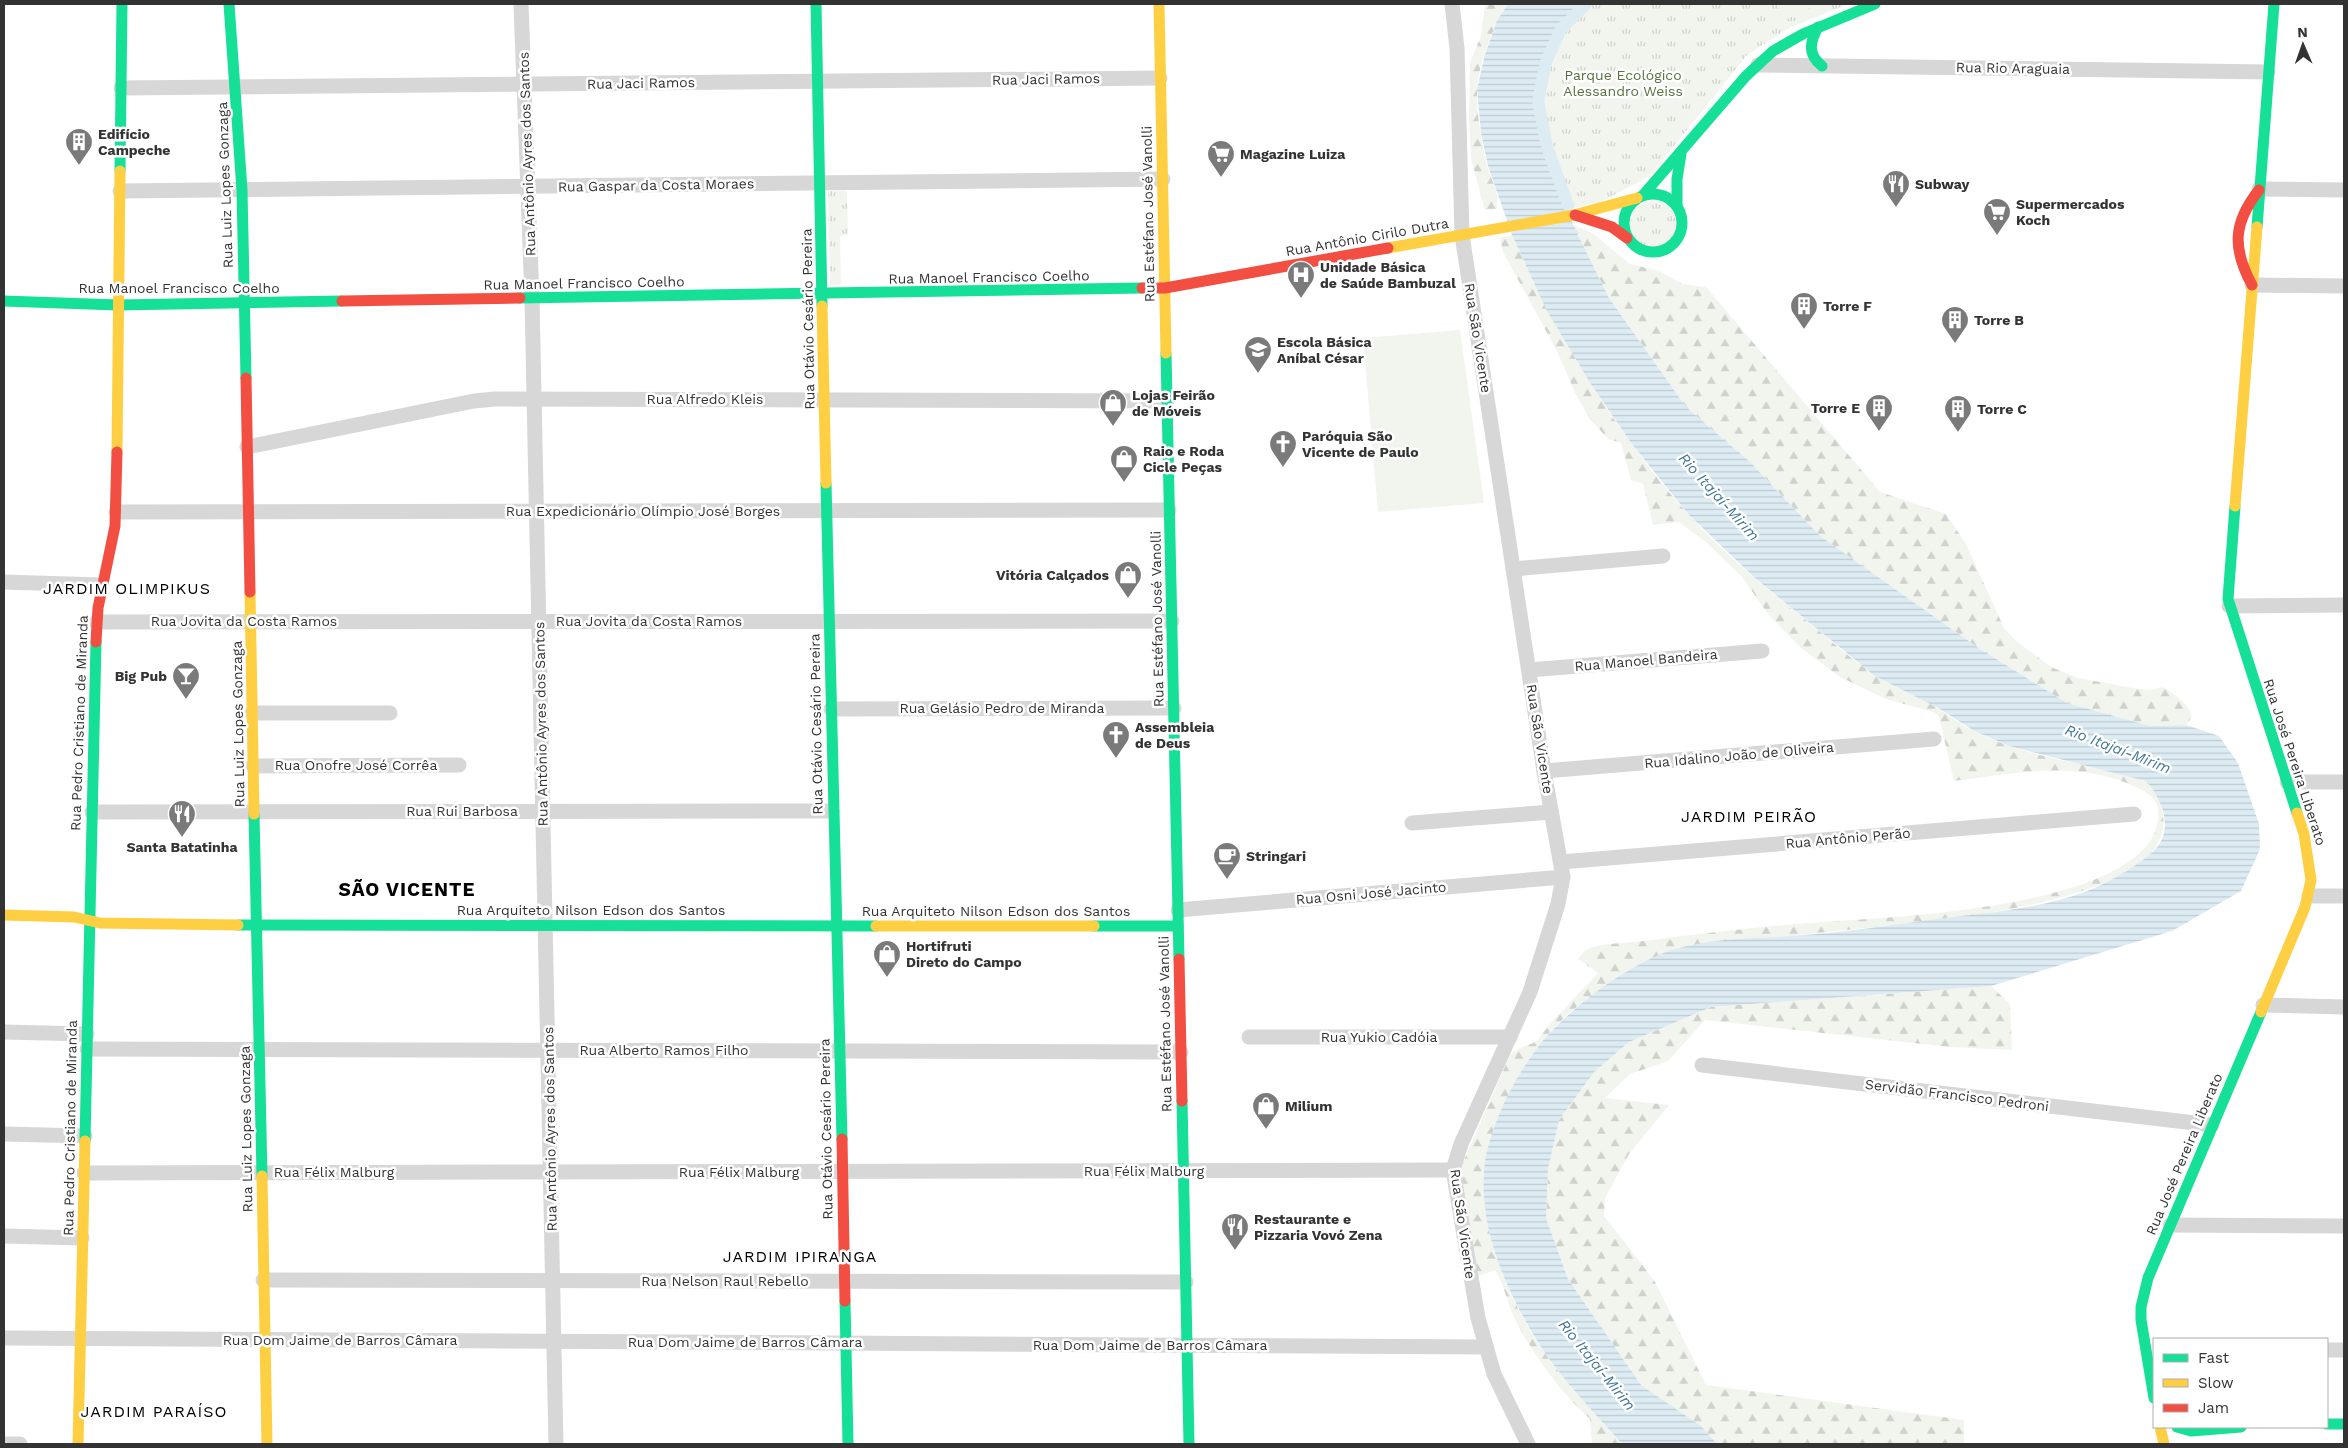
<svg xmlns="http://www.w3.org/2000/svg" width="2348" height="1448" font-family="'Work Sans',sans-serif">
  <defs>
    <pattern id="grass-tufts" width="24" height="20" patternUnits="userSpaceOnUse" patternTransform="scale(1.25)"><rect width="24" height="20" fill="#f1f5ed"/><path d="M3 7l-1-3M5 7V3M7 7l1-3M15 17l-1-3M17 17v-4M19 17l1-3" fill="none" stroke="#cfd2cc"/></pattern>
    <pattern id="forest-firs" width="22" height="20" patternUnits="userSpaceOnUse" patternTransform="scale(1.25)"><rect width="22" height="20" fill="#f1f5ed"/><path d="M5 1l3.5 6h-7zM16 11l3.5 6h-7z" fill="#cfd2cc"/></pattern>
    <pattern id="water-rules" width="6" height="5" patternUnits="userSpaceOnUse" patternTransform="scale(1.25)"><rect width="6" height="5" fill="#ddebf3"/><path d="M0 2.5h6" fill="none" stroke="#becad1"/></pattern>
  </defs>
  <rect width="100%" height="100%" fill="#fff"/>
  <g fill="url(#grass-tufts)">
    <polygon points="1586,4 1848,4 1789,28 1747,55 1650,176 1599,203 1569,209 1547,147 1538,101 1546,62 1561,29"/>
    <polygon points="828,191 847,191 848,234 840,236 841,285 830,285"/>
    <circle cx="1653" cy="224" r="23"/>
  </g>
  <g fill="url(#forest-firs)">
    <path d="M 1485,4 L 1508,4 C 1493,28 1479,60 1477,90 C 1476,113 1482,143 1487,166 C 1491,181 1501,193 1496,209 L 1485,210 L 1471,159 L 1469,118 L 1470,63 L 1481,36 Z"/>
    <path d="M 1573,225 L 1592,233 L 1630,264 L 1659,271 L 1682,284 L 1706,287 L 1880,492 L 1946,514 L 1966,544 L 2004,628 L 2016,641 L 2051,667 L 2078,678 L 2139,689 L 2151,690 L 2163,687 C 2174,695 2202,710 2186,725 L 2150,726 L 2067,703 L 1980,649 L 1820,536 L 1750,462 L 1686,407 L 1609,298 Z"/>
    <path d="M 1512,235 C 1558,337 1614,430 1688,514 C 1725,555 1769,591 1812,625 C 1833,642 1854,662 1877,676 C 1894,687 1914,695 1932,705 C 1947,713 1960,725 1976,732 C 1997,743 2021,750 2044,756 C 2071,763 2098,767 2125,775 C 2131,777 2139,777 2145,781 C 2157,787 2162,803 2163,816 C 2177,916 1859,925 1793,936 C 1753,943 1712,958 1673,969 C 1651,975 1623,978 1603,989 C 1553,1017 1514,1071 1497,1124 C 1491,1140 1485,1158 1484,1174 C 1481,1235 1509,1300 1542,1349 C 1565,1383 1595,1413 1622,1444 L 1592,1444 L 1590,1419 C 1561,1393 1531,1352 1514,1317 C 1507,1302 1504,1284 1495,1270 L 1476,1277 L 1461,1192 L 1461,1167 L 1510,1055 L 1520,1048 L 1536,1042 L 1550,1024 L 1598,973 L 1578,959 C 1580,957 1583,952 1586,950 C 1596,943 1640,942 1653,940 C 1705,933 1758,927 1810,923 C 1877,917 2170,911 2158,808 C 2156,796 2144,791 2134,786 C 2075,760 2016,773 1954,781 L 1939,716 L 1933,712 L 1886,699 L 1840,677 L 1801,648 L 1768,614 L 1742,577 L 1707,543 L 1679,522 L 1653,525 L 1643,484 L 1631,480 L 1621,443 L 1608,439 L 1591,420 L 1576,395 L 1557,351 L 1503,252 L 1500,238 Z"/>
    <polygon points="1991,986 2010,1004 2012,1050 1950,1047 1705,1020 1668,1061 1630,1074 1605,1098 1669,1105 1629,1154 1605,1198 1604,1216 1654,1280 1706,1385 1964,1420 1964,1444 1717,1444 1701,1426 1641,1385 1568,1279 1546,1218 1548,1169 1559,1120 1594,1071 1629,1042 1711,1007"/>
  </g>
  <g fill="#f1f5ed">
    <polygon points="1777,4 1818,4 1785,20"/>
    <polygon points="1460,330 1484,503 1378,512 1363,338"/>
  </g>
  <path fill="url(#water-rules)" d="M 1508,4 L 1586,4 L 1561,29 L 1546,62 L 1538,101 L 1547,147 L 1568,205 L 1573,225 L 1609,298 L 1686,407 L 1750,462 L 1820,536 L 1980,649 L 2067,703 L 2150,726 L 2186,725 L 2219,736 L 2238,763 L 2259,824 L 2260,849 L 2241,891 L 2172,931 L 1991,986 L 1711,1007 L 1629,1042 L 1594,1072 L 1559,1120 L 1548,1169 L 1546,1218 L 1568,1279 L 1641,1385 L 1701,1426 L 1717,1444 L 1622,1444 C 1595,1413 1564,1382 1541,1347 C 1509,1297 1480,1234 1484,1173 C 1486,1132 1515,1075 1541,1043 C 1571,1007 1627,965 1672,950 C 1711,938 1751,939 1791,936 C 1843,933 1895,924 1946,918 C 1993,912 2043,908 2087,891 C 2106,884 2146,862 2158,846 C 2173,826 2161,797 2146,781 L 2009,746 L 1974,731 L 1940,709 L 1875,676 L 1756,579 L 1689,515 L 1631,443 L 1589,381 L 1547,311 L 1512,235 L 1488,166 L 1481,133 L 1477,89 L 1485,54 L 1497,21 Z"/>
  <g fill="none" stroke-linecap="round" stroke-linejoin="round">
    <polyline stroke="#ddebf3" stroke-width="12" points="1568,205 1547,147 1538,101 1546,62 1561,29 1586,4"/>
    <g stroke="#d7d7d7" stroke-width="15">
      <polyline points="521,4 532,299 556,1444"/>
      <polyline points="1452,4 1457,48 1462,235 1544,771 1563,877 1558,904 1530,992 1461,1144 1453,1170 1478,1318 1494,1374 1528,1444"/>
      <polyline points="1758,65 2268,72"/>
      <polyline points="121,88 1160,78"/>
      <polyline points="2259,189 2344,190"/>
      <polyline points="120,191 1163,179"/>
      <polyline points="2252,285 2344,286"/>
      <polyline points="247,447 474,401 495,399 1167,401"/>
      <polyline points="116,512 1169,510"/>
      <polyline points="1513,569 1663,556"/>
      <polyline points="4,582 101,585"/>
      <polyline points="2229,606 2344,605"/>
      <polyline points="96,622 1172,621"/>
      <polyline points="1529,670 1762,651"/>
      <polyline points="831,709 1174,708"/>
      <polyline points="252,713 390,713"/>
      <polyline points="253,766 459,765"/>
      <polyline points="1544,771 1934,739"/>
      <polyline points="2287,782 2344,782"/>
      <polyline points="92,812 832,811"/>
      <polyline points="1412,823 1551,812"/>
      <polyline points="1561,862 2134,814"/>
      <polyline points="2309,896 2344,896"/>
      <polyline points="1178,910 1563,877"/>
      <polyline points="2263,1005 2344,1007"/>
      <polyline points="4,1032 87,1034"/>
      <polyline points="1249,1037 1510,1037"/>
      <polyline points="87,1049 1181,1052"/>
      <polyline points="1702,1065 2212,1125"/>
      <polyline points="4,1134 85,1136"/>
      <polyline points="84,1173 1453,1170"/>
      <polyline points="2170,1225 2344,1226"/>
      <polyline points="4,1236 82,1238"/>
      <polyline points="263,1280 1186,1282"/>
      <polyline points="4,1338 1485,1347"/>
      <polyline points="2327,1350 2344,1350"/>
      <polyline points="4,1444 20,1444"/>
    </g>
    <g stroke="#16e098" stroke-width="11">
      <polyline points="229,4 242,190 246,378"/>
      <polyline points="816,4 822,306"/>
      <path d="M 1818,27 C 1810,42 1807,54 1822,66"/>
      <polyline points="120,171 122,4"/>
      <circle cx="1653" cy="223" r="29"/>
      <polyline points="1644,194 1746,76 1773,51 1803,34 1875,4"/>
      <polyline points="1677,206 1677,179 1681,154"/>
      <polyline points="2257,227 2274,4"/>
      <polyline points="520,298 1142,288"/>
      <polyline points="4,301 118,305 342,301"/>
      <polyline points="1166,353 1179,959"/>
      <polyline points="826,483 842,1139"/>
      <polyline points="2235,506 2228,599 2297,813"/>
      <polyline points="254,814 262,1176"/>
      <polyline points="238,925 876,926"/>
      <polyline points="1094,926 1178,926"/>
      <polyline points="1182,1101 1189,1444"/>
      <polyline points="85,1141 96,642"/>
      <polyline points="845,1301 848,1444"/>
      <polyline points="2154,1398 2141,1320 2141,1307 2148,1278 2261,1012"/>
      <polyline points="2327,1424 2344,1424"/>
      <polyline points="2177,1427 2191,1431 2241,1427"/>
    </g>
    <g stroke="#ffcf43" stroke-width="11">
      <polyline points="1159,4 1166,353"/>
      <polyline points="1388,248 1574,215 1637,198"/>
      <polyline points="822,306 826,483"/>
      <polyline points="117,452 120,171"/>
      <polyline points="2235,506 2257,227"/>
      <polyline points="250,592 254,814"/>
      <polyline points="4,915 74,917 100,923 238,925"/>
      <polyline points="876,926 1094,926"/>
      <polyline points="2261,1012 2305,907 2311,880 2304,834 2297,813"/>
      <polyline points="262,1176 267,1444"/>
      <polyline points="2160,1427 2164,1444"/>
      <polyline points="78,1444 85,1141"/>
    </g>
    <g stroke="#f24e42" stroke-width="11">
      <polyline points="1575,215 1612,227 1627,238"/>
      <path d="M 2252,285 C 2232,248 2233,223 2259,190"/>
      <polyline points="1142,288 1165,288 1388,248"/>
      <polyline points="342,301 520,298"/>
      <polyline points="246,378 250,592"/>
      <polyline points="96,642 98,608 115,526 117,452"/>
      <polyline points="1179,959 1182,1101"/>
      <polyline points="842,1139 845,1301"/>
    </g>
  </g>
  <defs>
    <symbol id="building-pin" viewBox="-11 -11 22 30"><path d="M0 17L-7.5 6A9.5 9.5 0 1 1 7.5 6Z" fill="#7a7a7a" stroke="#fff"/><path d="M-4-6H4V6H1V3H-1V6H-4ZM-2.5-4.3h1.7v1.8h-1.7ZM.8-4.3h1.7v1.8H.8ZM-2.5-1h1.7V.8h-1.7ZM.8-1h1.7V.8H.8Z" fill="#fff"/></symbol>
    <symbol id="supermarket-pin" viewBox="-11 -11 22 30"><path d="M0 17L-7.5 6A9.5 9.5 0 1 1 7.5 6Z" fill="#7a7a7a" stroke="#fff"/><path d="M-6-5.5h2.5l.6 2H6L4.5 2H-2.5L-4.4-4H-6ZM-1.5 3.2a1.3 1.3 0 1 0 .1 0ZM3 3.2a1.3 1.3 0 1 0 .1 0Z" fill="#fff"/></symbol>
    <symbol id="restaurant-pin" viewBox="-11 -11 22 30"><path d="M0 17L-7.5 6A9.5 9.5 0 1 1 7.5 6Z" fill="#7a7a7a" stroke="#fff"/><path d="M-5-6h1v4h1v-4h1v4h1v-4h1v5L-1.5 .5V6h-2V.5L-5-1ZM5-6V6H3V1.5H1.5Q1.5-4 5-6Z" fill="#fff"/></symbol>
    <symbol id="hospital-pin" viewBox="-11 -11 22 30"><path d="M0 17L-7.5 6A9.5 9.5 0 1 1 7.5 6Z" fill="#7a7a7a" stroke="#fff"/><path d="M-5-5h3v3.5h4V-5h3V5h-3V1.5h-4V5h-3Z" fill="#fff"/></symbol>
    <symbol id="school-pin" viewBox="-11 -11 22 30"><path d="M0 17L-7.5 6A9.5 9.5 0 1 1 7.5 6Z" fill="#7a7a7a" stroke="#fff"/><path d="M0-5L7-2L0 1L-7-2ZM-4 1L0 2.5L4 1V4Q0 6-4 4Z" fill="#fff"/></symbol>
    <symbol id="shop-pin" viewBox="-11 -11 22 30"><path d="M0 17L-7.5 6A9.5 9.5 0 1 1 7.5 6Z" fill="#7a7a7a" stroke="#fff"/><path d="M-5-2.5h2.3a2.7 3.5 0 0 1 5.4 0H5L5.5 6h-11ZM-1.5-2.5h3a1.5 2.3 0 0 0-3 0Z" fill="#fff"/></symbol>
    <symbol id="church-pin" viewBox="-11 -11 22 30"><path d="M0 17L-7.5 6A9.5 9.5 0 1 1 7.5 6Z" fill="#7a7a7a" stroke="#fff"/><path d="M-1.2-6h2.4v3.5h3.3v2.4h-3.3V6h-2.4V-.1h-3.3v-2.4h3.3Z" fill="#fff"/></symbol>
    <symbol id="bar-pin" viewBox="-11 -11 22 30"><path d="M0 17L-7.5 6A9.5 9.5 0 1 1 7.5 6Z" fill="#7a7a7a" stroke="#fff"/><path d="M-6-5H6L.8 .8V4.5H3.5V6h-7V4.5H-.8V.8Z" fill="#fff"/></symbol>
    <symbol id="cafe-pin" viewBox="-11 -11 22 30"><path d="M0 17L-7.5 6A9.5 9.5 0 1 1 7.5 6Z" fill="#7a7a7a" stroke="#fff"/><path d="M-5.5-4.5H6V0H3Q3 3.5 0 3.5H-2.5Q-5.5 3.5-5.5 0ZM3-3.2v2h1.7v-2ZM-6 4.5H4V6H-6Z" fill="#fff"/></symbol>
  </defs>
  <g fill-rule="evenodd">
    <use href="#building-pin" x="63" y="126" width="32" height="43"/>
    <use href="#supermarket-pin" x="1205" y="138" width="32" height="43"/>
    <use href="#restaurant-pin" x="1880" y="168" width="32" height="43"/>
    <use href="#supermarket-pin" x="1981" y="196" width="32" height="43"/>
    <use href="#hospital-pin" x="1285" y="259" width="32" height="43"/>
    <use href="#building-pin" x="1788" y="290" width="32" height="43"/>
    <use href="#building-pin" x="1939" y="304" width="32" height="43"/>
    <use href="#school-pin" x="1242" y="334" width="32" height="43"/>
    <use href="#shop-pin" x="1097" y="387" width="32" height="43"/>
    <use href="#building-pin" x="1863" y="392" width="32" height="43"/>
    <use href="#building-pin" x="1942" y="393" width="32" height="43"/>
    <use href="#church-pin" x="1267" y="428" width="32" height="43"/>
    <use href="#shop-pin" x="1108" y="443" width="32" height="43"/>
    <use href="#shop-pin" x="1112" y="559" width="32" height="43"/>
    <use href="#bar-pin" x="170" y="660" width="32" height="43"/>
    <use href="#church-pin" x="1100" y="719" width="32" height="43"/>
    <use href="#restaurant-pin" x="166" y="798" width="32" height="43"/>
    <use href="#cafe-pin" x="1211" y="840" width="32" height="43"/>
    <use href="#shop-pin" x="871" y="938" width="32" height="43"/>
    <use href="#shop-pin" x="1250" y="1090" width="32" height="43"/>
    <use href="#restaurant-pin" x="1219" y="1211" width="32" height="43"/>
  </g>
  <g text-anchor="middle" stroke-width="5" stroke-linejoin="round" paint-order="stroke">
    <g font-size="14" fill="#333" stroke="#fff">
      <text transform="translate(2013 68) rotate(1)" y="5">Rua Rio Araguaia</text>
      <text transform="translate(1046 79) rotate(-1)" y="5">Rua Jaci Ramos</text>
      <text transform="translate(641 83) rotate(-1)" y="5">Rua Jaci Ramos</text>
      <text transform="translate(527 154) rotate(-92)" y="5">Rua Antônio Ayres dos Santos</text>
      <text transform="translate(225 185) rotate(-92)" y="5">Rua Luiz Lopes Gonzaga</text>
      <text transform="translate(656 185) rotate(-1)" y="5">Rua Gaspar da Costa Moraes</text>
      <text transform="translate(1148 214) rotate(-91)" y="5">Rua Estéfano José Vanolli</text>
      <text transform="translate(1367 237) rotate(-10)" y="5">Rua Antônio Cirilo Dutra</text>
      <text transform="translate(989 277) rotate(-1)" y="5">Rua Manoel Francisco Coelho</text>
      <text transform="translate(584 283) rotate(-1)" y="5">Rua Manoel Francisco Coelho</text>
      <text x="179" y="293">Rua Manoel Francisco Coelho</text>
      <text transform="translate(808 319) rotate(-91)" y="5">Rua Otávio Cesário Pereira</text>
      <text transform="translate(1478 338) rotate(81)" y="5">Rua São Vicente</text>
      <text x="705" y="404">Rua Alfredo Kleis</text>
      <text x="643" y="516">Rua Expedicionário Olímpio José Borges</text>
      <text transform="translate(1157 619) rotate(-91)" y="5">Rua Estéfano José Vanolli</text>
      <text x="244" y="626">Rua Jovita da Costa Ramos</text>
      <text x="649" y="626">Rua Jovita da Costa Ramos</text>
      <text transform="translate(1646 660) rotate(-5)" y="5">Rua Manoel Bandeira</text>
      <text x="1002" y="713">Rua Gelásio Pedro de Miranda</text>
      <text transform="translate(79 723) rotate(-88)" y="5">Rua Pedro Cristiano de Miranda</text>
      <text transform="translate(238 724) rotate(-91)" y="5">Rua Luiz Lopes Gonzaga</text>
      <text transform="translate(541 724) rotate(-91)" y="5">Rua Antônio Ayres dos Santos</text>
      <text transform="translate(816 724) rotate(-91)" y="5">Rua Otávio Cesário Pereira</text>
      <text transform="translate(1540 739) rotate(81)" y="5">Rua São Vicente</text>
      <text transform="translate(1739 755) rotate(-5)" y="5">Rua Idalino João de Oliveira</text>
      <text transform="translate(2295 762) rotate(72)" y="5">Rua José Pereira Liberato</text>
      <text x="356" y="770">Rua Onofre José Corrêa</text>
      <text x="462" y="816">Rua Rui Barbosa</text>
      <text transform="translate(1848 838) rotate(-5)" y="5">Rua Antônio Perão</text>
      <text transform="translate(1371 893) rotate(-5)" y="5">Rua Osni José Jacinto</text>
      <text x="591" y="915">Rua Arquiteto Nilson Edson dos Santos</text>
      <text x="996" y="916">Rua Arquiteto Nilson Edson dos Santos</text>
      <text transform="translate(1165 1024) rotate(-91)" y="5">Rua Estéfano José Vanolli</text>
      <text x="1379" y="1042">Rua Yukio Cadóia</text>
      <text x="664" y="1055">Rua Alberto Ramos Filho</text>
      <text transform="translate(1957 1095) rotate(7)" y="5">Servidão Francisco Pedroni</text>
      <text transform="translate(70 1128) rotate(-89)" y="5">Rua Pedro Cristiano de Miranda</text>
      <text transform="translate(246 1129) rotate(-91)" y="5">Rua Luiz Lopes Gonzaga</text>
      <text transform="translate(550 1129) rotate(-91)" y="5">Rua Antônio Ayres dos Santos</text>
      <text transform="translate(826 1129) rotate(-91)" y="5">Rua Otávio Cesário Pereira</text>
      <text transform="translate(2184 1154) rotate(-67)" y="5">Rua José Pereira Liberato</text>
      <text x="1144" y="1176">Rua Félix Malburg</text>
      <text x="334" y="1177">Rua Félix Malburg</text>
      <text x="739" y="1177">Rua Félix Malburg</text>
      <text transform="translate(1463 1224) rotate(82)" y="5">Rua São Vicente</text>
      <text x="725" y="1286">Rua Nelson Raul Rebello</text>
      <text x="340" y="1345">Rua Dom Jaime de Barros Câmara</text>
      <text x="745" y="1347">Rua Dom Jaime de Barros Câmara</text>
      <text x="1150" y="1350">Rua Dom Jaime de Barros Câmara</text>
    </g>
    <g font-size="14" fill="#56703f" stroke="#fff">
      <text x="1623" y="80">Parque Ecológico<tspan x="1623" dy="16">Alessandro Weiss</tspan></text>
    </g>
    <g font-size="14" font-weight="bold" fill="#333" stroke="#fff" text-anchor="start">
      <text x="98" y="139">Edifício<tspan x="98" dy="16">Campeche</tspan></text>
      <text x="1240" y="159">Magazine Luiza</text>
      <text x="1915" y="189">Subway</text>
      <text x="2016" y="209">Supermercados<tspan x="2016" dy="16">Koch</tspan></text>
      <text x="1320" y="272">Unidade Básica<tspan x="1320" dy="16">de Saúde Bambuzal</tspan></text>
      <text x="1823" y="311">Torre F</text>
      <text x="1974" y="325">Torre B</text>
      <text x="1277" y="347">Escola Básica<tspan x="1277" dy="16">Aníbal César</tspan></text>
      <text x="1132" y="400">Lojas Feirão<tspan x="1132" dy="16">de Móveis</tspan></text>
      <text x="1860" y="413" text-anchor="end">Torre E</text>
      <text x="1977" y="414">Torre C</text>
      <text x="1302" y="441">Paróquia São<tspan x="1302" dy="16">Vicente de Paulo</tspan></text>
      <text x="1143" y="456">Raio e Roda<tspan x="1143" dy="16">Cicle Peças</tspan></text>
      <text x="1109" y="580" text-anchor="end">Vitória Calçados</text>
      <text x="167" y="681" text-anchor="end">Big Pub</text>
      <text x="1135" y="732">Assembleia<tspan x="1135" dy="16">de Deus</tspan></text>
      <text x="182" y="852" text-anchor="middle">Santa Batatinha</text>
      <text x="1246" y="861">Stringari</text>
      <text x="906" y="951">Hortifruti<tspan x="906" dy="16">Direto do Campo</tspan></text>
      <text x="1285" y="1111">Milium</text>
      <text x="1254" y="1224">Restaurante e<tspan x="1254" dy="16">Pizzaria Vovó Zena</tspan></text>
    </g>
    <g font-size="15" font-style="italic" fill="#3f7597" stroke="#fff">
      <text transform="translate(1719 497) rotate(48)" y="5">Rio Itajaí-Mirim</text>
      <text transform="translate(2118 749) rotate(21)" y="5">Rio Itajaí-Mirim</text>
      <text transform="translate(1597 1365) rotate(51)" y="5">Rio Itajaí-Mirim</text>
    </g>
    <g font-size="16" letter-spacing="1" fill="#000" stroke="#fff">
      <text x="127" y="594">JARDIM OLIMPIKUS</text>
      <text x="1749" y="822">JARDIM PEIRÃO</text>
      <text x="800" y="1262">JARDIM IPIRANGA</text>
      <text x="154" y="1417">JARDIM PARAÍSO</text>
    </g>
    <g font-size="19" font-weight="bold" letter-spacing="1" fill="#000" stroke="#fff">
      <text x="407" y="896">SÃO VICENTE</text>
    </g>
  </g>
  <rect width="2348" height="1448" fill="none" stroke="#333333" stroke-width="10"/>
  <rect x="2153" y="1338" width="175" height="90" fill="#ffffff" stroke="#adadad"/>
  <rect x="2163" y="1354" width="25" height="8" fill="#16e098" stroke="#adadad"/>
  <text x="2198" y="1363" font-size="15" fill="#333333">Fast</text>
  <rect x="2163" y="1379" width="25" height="8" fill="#ffcf43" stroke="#adadad"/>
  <text x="2198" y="1388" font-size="15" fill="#333333">Slow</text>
  <rect x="2163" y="1404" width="25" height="8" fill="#f24e42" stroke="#adadad"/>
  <text x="2198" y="1413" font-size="15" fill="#333333">Jam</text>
  <g transform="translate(2303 45) rotate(358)" stroke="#ffffff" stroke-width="4" paint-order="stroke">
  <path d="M0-4L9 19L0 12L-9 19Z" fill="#333333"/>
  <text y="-8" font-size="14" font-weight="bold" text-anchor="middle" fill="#333333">N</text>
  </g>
</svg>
